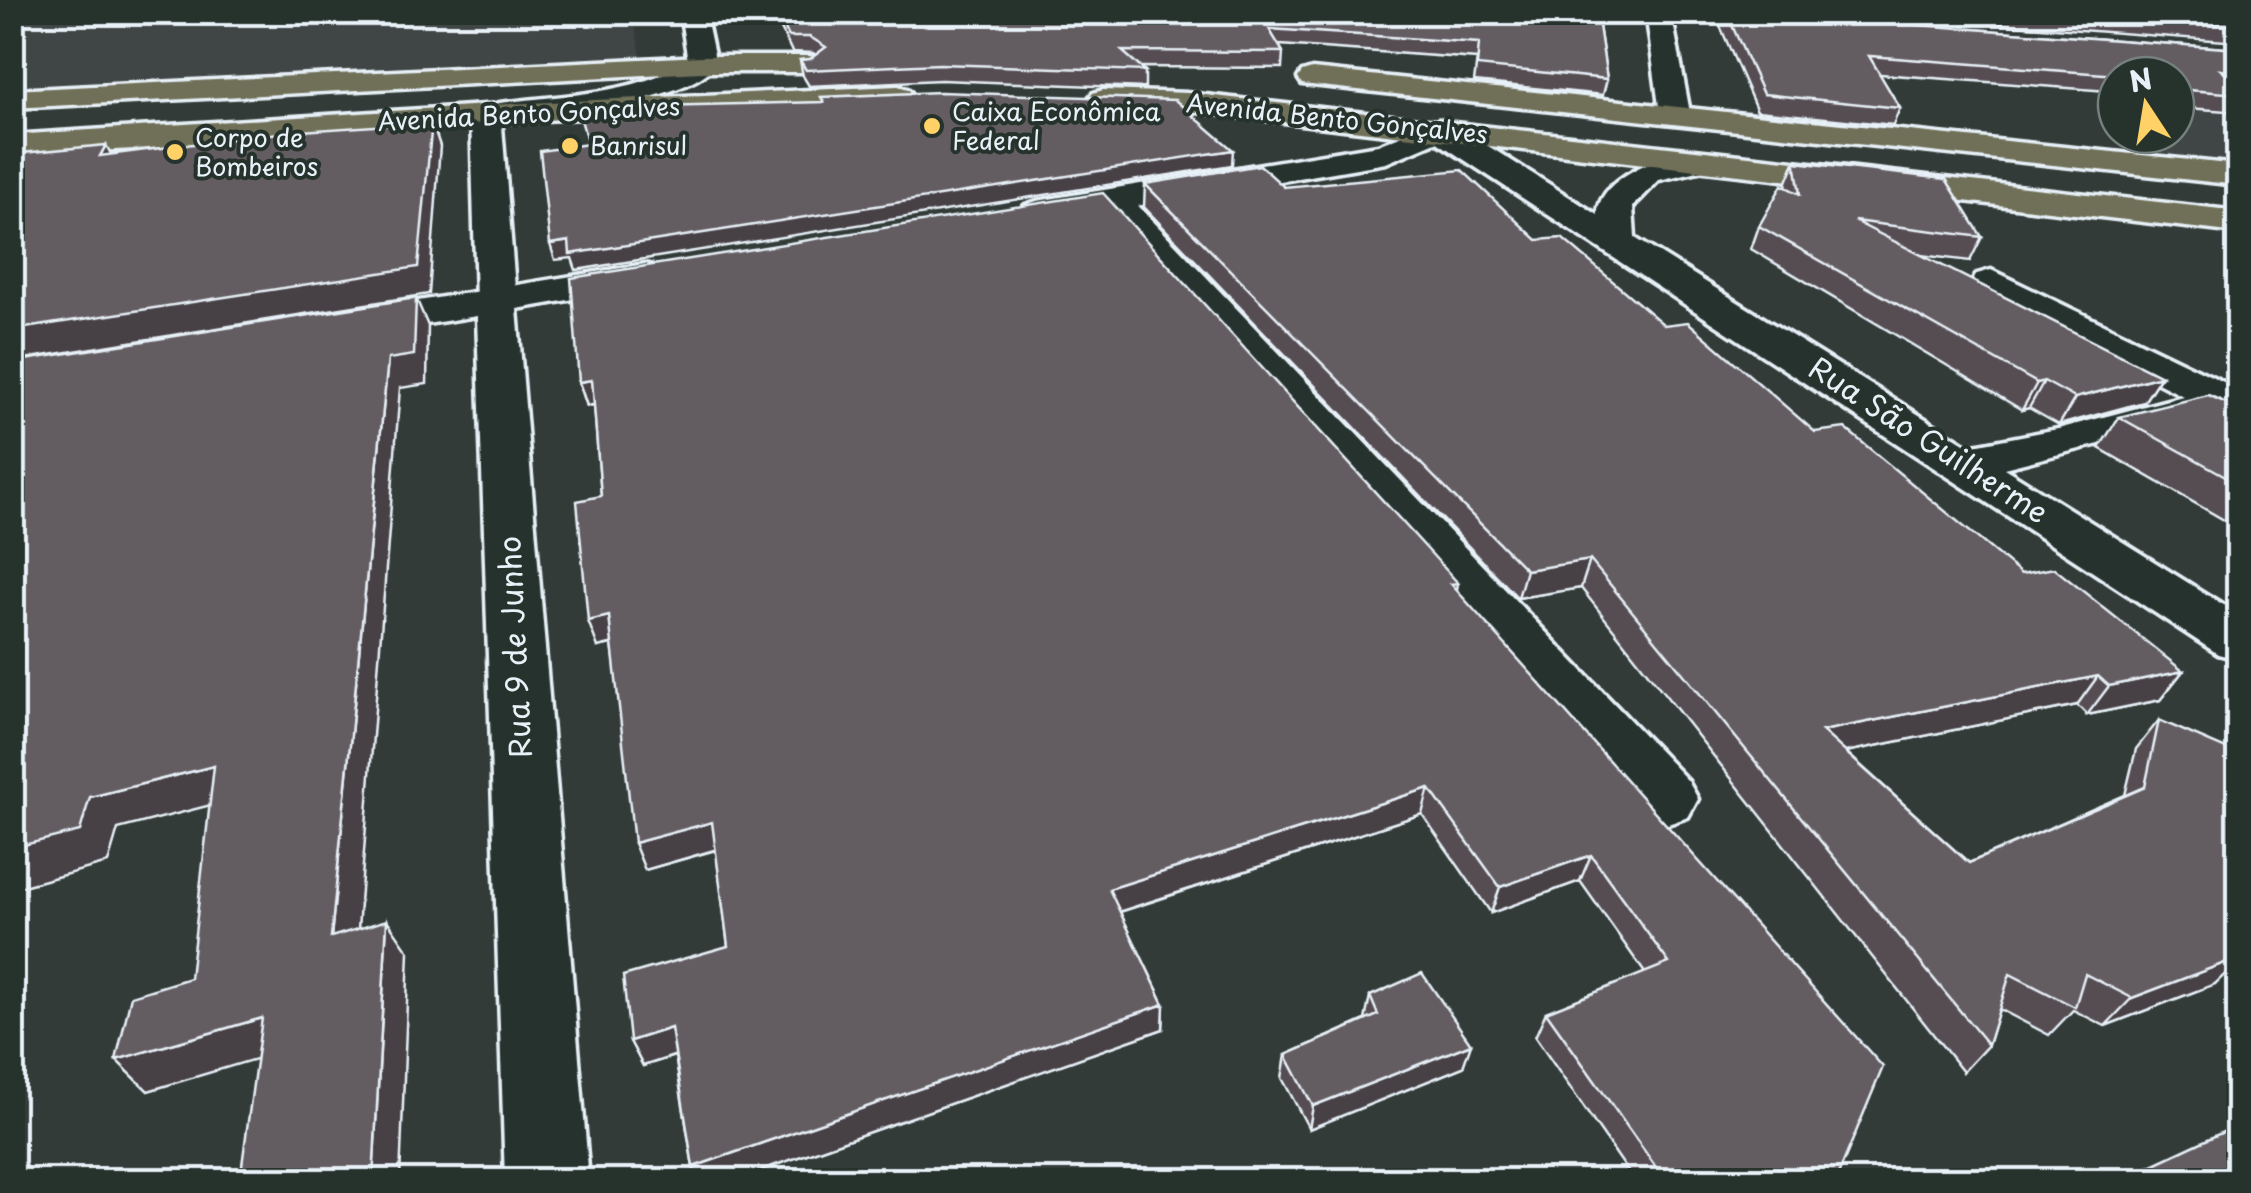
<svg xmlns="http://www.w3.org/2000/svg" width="2251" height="1193" font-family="'Playpen Sans',sans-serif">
  <rect width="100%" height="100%" fill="#323b37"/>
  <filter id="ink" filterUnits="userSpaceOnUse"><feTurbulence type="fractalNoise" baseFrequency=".01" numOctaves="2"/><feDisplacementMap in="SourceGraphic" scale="20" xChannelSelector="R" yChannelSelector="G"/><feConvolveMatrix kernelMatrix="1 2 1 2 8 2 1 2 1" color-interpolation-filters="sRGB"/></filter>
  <g filter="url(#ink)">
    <g fill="#414544">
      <polygon points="13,13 632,13 642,59 13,96"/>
      <polygon points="2047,37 2238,50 2238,166 2167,159 2144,135 2176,135 2176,75 2116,75 2116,107"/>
    </g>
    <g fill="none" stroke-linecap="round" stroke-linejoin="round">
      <defs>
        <g id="minor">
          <polygon points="1663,12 1806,16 1810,21 1797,29 1675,19"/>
          <polygon points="486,105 497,108 501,114 516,301 510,309 496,313 482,309 476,301 471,114 475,108"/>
          <path d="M 1439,120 L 1450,122 L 1598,215 C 1597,173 1682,145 1716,153 L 1720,160 L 1716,167 L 1659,180 L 1633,207 L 1635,238 L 1969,446 L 2058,429 L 2183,396 L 1977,290 L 1972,282 L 1977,274 L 1991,270 L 2238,389 L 2238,409 L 2004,468 L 2238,614 L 2238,659 L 2218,654 L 1428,136 L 1424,129 L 1428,122 Z"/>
          <polygon points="1113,189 1125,192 1688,781 1698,799 1688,817 1665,825 1642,817 1101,206 1096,199 1101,192"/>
        </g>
        <g id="tertiary">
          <path d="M 680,12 L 705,12 L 716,64 C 686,104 550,114 500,121 L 489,118 L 485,112 L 489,106 L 500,103 C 561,95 635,95 688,61 Z"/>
          <polygon points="1646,12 1671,12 1690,113 1686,119 1664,119 1660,113"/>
          <polygon points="1439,120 1450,122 1454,129 1450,136 1386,163 1037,223 1025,219 1019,212 1025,205 1037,201 1378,145"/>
          <polygon points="646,264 660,268 665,276 660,284 517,309 589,1180 505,1180 477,316 351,336 337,333 331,324 337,315 351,312"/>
        </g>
        <g id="primary">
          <polygon points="702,56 811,56 825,64 811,72 702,72 12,108 12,90"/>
          <polygon points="1312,69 2238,165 2238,185 1302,84 1298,78 1302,72"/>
          <polygon points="898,86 908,89 913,95 908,101 486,123 135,149 12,155 12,135 486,105"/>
          <polygon points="1103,90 1188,93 2238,211 2238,233 1188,111 1093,105 1088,99 1093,93"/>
        </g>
      </defs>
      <use href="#minor" stroke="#e8f1f8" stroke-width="7"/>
      <use href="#tertiary" stroke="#e8f1f8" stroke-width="7"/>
      <use href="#primary" stroke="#e8f1f8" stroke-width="7"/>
      <use href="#minor" fill="#26332d" fill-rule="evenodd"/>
      <use href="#tertiary" fill="#26332d" fill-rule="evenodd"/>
      <use href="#primary" fill="#706f59" fill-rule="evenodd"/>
    </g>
    <g fill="#564e53" stroke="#e8f1f8" stroke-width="2.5">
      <polygon points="773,12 1597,12 1607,79 1603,95 1474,82 1477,59 1279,45 1283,52 1282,68 1141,67 1145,71 1145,88 941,80 809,86 803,76 800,60 810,59 816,55 813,53 792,52"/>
      <polygon points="1724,12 1746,12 2238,49 2238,112 2176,107 2176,75 2116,75 2116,99 2108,91 1879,74 1900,108 1893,125 1757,111 1720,26"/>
      <polygon points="1841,12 2238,12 2238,42"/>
      <polygon points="1795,162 1982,237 1970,261 1920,255 2161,376 2144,402 2059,425 2029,408 2022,410 1751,249 1759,226 1787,187 1786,184"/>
      <polygon points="1145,184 1284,187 1537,240 1664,325 1815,432 2021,574 2183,671 2160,700 2087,715 2077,705 1846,752 1969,863 2125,795 2136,749 2159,720 2215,984 2105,1026 2073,1010 2049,1035 1999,1009 1988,1045 1963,1072 1581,588 1518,598 1144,207"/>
      <polygon points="579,382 1458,583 1457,590 1836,1180 1634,1180 1535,1037 1546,1012 1645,973 1580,881 1491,913 1422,814 1120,912 1164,1004 1163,1029 733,1180 700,1180 693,1167 675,1056 643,1066 630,1041 728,946 716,850 645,870 612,644 598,647 601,496 594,405 587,406"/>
      <polygon points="2238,408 2238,528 2099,448 2119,417"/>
      <polygon points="1370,996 1463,1067 1309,1129 1282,1078 1286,1055 1365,1020"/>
    </g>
    <g fill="#464044" stroke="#e8f1f8" stroke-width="2.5">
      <polygon points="432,122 440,146 429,294 12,361 12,330"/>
      <polygon points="106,145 119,169 100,156"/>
      <polygon points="1233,150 1232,165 576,270 572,258 555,260 550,244"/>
      <polygon points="416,298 428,326 427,384 400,388 355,968 331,937 388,359"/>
      <polygon points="2161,376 2144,402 2059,425 2075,398"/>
      <polygon points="592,380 599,404 587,406 579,382"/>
      <polygon points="2044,381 2029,408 2022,410 2037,383"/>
      <polygon points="1590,560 1581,588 1518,598 1526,570"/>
      <polygon points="609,616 618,642 598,647 588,621"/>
      <polygon points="2183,671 2160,700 2087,715 2109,686"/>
      <polygon points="2098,676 2077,705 1806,760 1822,731"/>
      <polygon points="214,766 238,798 118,829 108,863 12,889 12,848 90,797"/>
      <polygon points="1429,788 1422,814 1109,915 1109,889"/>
      <polygon points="712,822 721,848 645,870 634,843"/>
      <polygon points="1591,855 1580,881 1491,913 1500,887"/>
      <polygon points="387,920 409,952 400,1180 373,1180"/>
      <polygon points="2238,958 2238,962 2215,984 2105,1026 2132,998"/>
      <polygon points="1164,1004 1163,1029 733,1180 700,1180 693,1167"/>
      <polygon points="262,1018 289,1049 148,1091 116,1060"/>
      <polygon points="671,1028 683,1053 643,1066 630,1041"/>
      <polygon points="1471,1044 1463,1067 1309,1129 1313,1106"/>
    </g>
    <g fill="#645b61" stroke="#e8f1f8" stroke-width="2.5">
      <polygon points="777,12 1597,12 1607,79 1477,66 1479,43 1269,29 1283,52 1122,51 1145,71 940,64 806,70 800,60 810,59 826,47 810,37 789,37"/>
      <polygon points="1726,12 1746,12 2238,49 2238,72 2221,70 2238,84 2238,94 2176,89 2176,75 2117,75 1869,56 1900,108 1763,94"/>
      <polygon points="2053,12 2238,12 2238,26"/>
      <polygon points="940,92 1175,100 1233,150 570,254 569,241 550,244 540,151 588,144 580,116 653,106 824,102 821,97"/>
      <polygon points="432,122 418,267 12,330 12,154 106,145 100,156 287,132"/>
      <polygon points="1795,162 1946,179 1982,237 1854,221 2161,376 2075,398 2044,381 2037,383 1759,226 1782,185 1800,194"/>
      <polygon points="1260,165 1284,187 1462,170 1537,240 1562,238 1664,325 1688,322 1815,432 1845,428 2021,574 2054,568 2183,671 2109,686 2098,676 1822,731 1969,863 2145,787 2159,720 2238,754 2238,958 2132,998 2085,974 2075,1007 2010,974 1988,1045 1590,560 1526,570 1145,184"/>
      <polygon points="1103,193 1458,583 1451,584 1883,1067 1836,1180 1665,1180 1546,1012 1669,963 1591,855 1500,887 1429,788 1109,889 1164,1004 693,1167 671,1028 630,1041 623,976 728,946 712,822 634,843 609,616 588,621 577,501 601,496 592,380 579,382 571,278"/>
      <polygon points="416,298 414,355 388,359 331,937 387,920 373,1180 240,1180 262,1018 116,1060 131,996 190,978 214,766 90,797 80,831 12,848 12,362"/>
      <polygon points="2208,395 2238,408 2238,483 2119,417"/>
      <polygon points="1422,973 1471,1044 1313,1106 1286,1055 1378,1015 1370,996"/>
      <polygon points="2238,1125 2238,1180 2120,1180"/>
    </g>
  </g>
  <g fill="#ffd166" stroke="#26332d" stroke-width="4">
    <circle cx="932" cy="126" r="10"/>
    <circle cx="570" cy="146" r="10"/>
    <circle cx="175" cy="152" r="10"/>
  </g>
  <g text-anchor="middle" stroke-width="8" stroke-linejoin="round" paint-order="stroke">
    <g font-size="25" fill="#e8f1f8" stroke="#26332d" text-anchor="start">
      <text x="952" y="121">Caixa Econômica<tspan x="952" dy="29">Federal</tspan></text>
      <text x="195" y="147">Corpo de<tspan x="195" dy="29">Bombeiros</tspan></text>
      <text x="590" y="155">Banrisul</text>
    </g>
    <g font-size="25" fill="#e8f1f8" stroke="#26332d">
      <text transform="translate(529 114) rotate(-3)" y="9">Avenida Bento Gonçalves</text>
      <text transform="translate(1337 119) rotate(6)" y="9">Avenida Bento Gonçalves</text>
    </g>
    <g font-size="30" fill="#e8f1f8" stroke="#26332d">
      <text transform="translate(1928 441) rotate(33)" y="10">Rua São Guilherme</text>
      <text transform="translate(516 647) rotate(-93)" y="10">Rua 9 de Junho</text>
    </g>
  </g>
  <rect width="2251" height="1193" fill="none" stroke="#26332d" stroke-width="50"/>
  <rect x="25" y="25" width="2201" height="1143" fill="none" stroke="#e8f1f8" stroke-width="4" filter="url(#ink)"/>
  <g transform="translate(2146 105) rotate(348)"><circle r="48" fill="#26332d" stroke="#747f7e" stroke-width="2.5"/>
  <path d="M0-8L18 38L0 25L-18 38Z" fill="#ffd166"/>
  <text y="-15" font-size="28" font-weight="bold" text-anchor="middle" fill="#e8f1f8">N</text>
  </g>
</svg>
